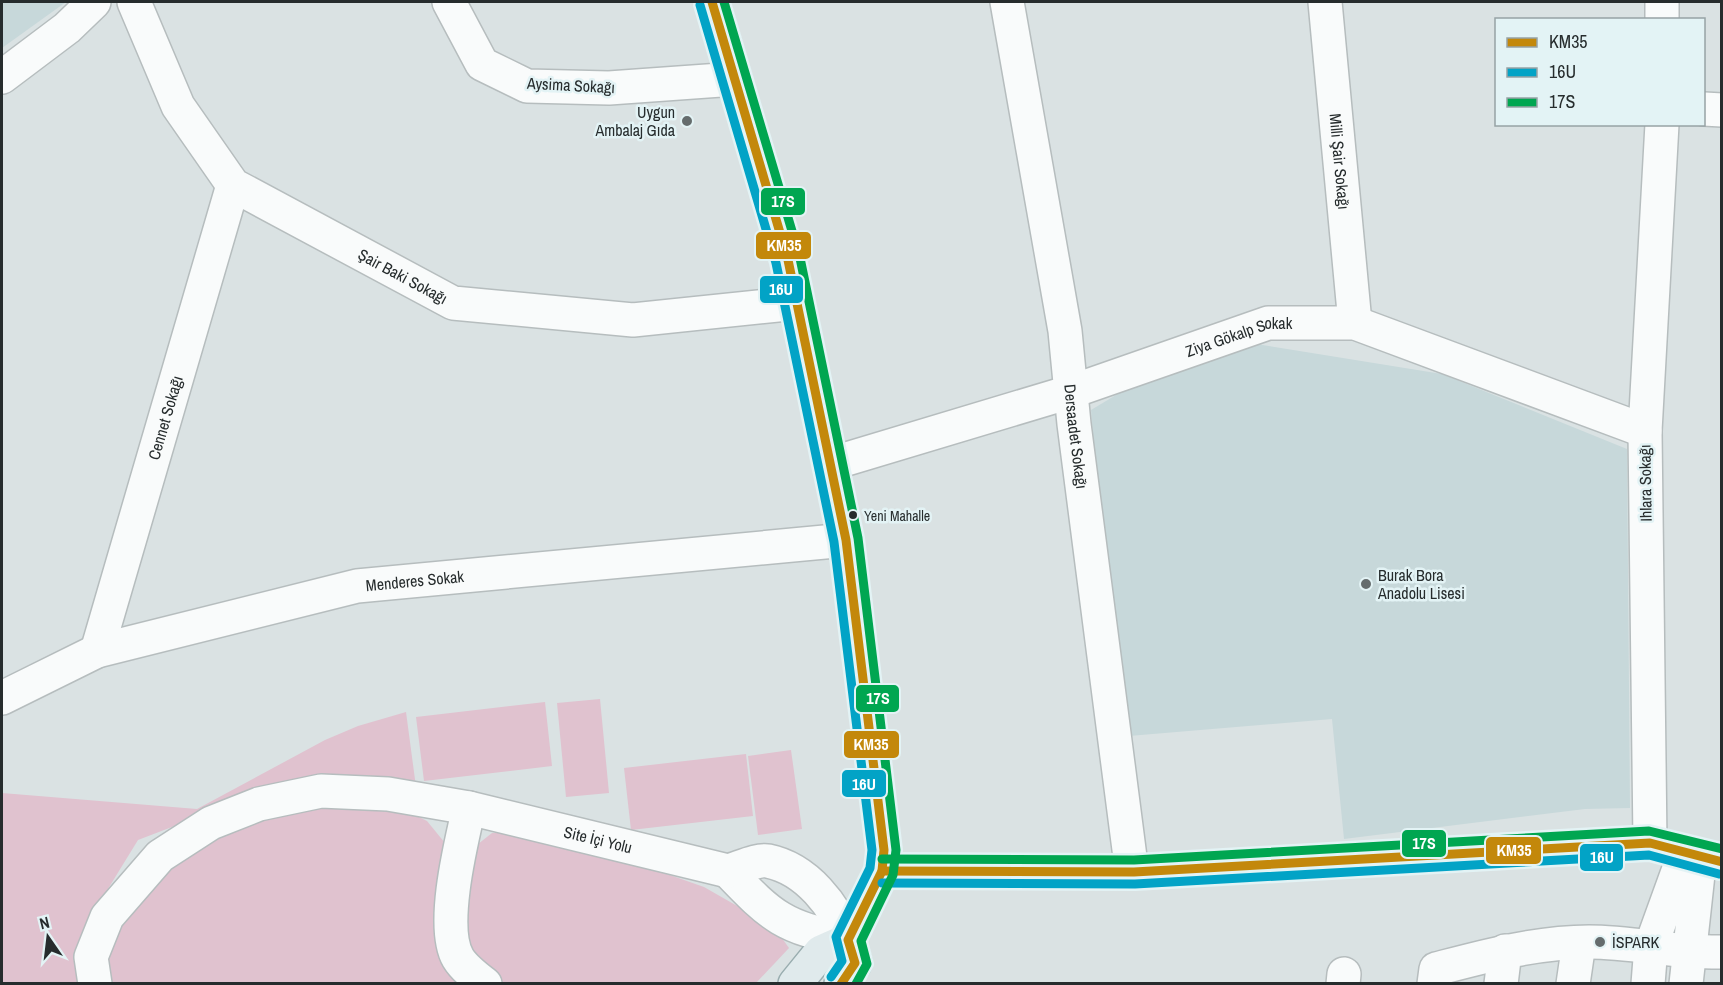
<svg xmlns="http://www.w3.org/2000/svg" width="1723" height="985" font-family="'Archivo Narrow',sans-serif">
  <rect width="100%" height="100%" fill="#dae2e3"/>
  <g fill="#c7d8da">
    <polygon points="2,2 66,2 2,48"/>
    <polygon points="1256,344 1442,374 1627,449 1630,808 1585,809 1344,839 1332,719 1117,737 1091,410 1146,377"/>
  </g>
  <g fill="#e0c2cf">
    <polygon points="600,699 609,793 566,797 557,703"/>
    <polygon points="545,702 552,766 424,781 416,717"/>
    <polygon points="406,712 416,787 344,775 263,792 138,840 103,897 75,956 80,984 2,983 2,793 197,809 325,740 358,726"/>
    <polygon points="791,750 802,829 758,835 748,756"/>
    <polygon points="746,754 753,816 631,830 624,768"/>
    <polygon points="299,805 395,805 427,821 445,843 466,983 105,984 107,962 120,922 148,885 194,846"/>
    <polygon points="521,832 647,867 704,887 774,927 789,948 756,983 505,984 463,947 473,848 492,833"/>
  </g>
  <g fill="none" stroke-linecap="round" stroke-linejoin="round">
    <defs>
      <g id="minor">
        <path id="s1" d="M 134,2 L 178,106 L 233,185 L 453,303 L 633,320 L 797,303"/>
        <polyline points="449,2 482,64 527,86 609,88 735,79"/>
        <path id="s2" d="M 1007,2 L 1065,331 L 1074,424 L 1131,865 L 1134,872"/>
        <path id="s3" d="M 1325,2 L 1355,323"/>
        <polyline points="1662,2 1662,20"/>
        <polyline points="2,77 67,28 94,2"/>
        <polyline points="1704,109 1722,110"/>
        <path id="s4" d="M 830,464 L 1073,391 L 1268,323 L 1355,323 L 1645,431"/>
        <path id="s5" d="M 97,651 L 233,185"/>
        <path id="s6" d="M 2,698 L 97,651 L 357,586 L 846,540"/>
        <path d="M 469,808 C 461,843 440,927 458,958 C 464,968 476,977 485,984"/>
        <polyline points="1650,843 1645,431 1662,124"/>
        <path d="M 728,871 C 773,918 783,927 848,940"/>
        <polyline points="882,871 1134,872 1650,843 1722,862"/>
        <path id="s7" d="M 95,984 L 91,957 L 107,917 L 160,856 L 211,823 L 259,804 L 321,791 L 388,794 L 469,808 L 728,871 C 739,868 758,859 768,861 C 807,869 835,906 848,940"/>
        <polyline points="1343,984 1344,974"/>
        <path d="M 1434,984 L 1436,969 C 1486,956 1537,942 1589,942 C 1634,942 1677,953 1722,952"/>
        <polyline points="1501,984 1505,951"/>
        <polyline points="1573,984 1579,943"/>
        <polyline points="1648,984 1651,946 1685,852"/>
        <polyline points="1686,984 1700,856"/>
      </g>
      <g id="major">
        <polyline points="712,2 788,260 846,540 884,850 882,871 848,940 821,952 795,984"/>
        <polyline points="841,984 855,963 848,940"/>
      </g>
    </defs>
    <use href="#minor" stroke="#b6bdbe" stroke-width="36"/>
    <use href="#major" stroke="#99adaf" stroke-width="36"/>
    <use href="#minor" stroke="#f9fbfb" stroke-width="33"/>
    <use href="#major" stroke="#e0eaec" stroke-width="33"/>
    <defs>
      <g id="bus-1">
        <polyline points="712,2 788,260 846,540 884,850 882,871 848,940 855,963 841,984"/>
        <polyline points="882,871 1134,872 1650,843 1722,862"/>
      </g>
      <g id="bus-2">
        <polyline points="700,5 776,263 834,542 872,850 870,868 836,937 842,961 831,977"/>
        <polyline points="882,883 1135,884 1649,855 1719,874"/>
      </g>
      <g id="bus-3">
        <polyline points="724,2 800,258 858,538 896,850 893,875 861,941 867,964 856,984"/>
        <polyline points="882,859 1134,860 1649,831 1722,849"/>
      </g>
    </defs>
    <use href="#bus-1" stroke="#e3f3f5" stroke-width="14"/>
    <use href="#bus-2" stroke="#e3f3f5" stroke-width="14"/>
    <use href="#bus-3" stroke="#e3f3f5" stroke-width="14"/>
    <use href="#bus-1" stroke="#c3880b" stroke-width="9"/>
    <use href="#bus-2" stroke="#02a3c6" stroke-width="9"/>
    <use href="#bus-3" stroke="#00a651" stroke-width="9"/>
  </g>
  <g fill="#656c6d" stroke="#e3f3f5" stroke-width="2">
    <circle cx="687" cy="121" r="6"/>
    <circle cx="1366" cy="584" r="6"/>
    <circle cx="1600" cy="942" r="6"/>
  </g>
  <circle fill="#262c2d" stroke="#e3f3f5" stroke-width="2" cx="853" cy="515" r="5"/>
  <g text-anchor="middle" stroke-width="5" stroke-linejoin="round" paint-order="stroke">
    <g font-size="14" fill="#262c2d" stroke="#e3f3f5" text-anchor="start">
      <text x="864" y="521">Yeni Mahalle</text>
    </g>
    <g font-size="16" fill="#262c2d" stroke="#e3f3f5">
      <text transform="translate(571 85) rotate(3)" y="6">Aysima Sokağı</text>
      <text dy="6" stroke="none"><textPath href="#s3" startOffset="160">Milli Şair Sokağı</textPath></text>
      <text dy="6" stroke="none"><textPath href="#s1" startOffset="402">Şair Baki Sokağı</textPath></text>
      <text dy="6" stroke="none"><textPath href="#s4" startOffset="429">Ziya Gökalp Sokak</textPath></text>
      <text dy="6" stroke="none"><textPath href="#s5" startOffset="243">Cennet Sokağı</textPath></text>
      <text dy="6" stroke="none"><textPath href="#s2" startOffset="440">Dersaadet Sokağı</textPath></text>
      <text transform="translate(1645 483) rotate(-91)" y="6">Ihlara Sokağı</text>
      <text dy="6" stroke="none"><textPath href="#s6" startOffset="432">Menderes Sokak</textPath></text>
      <text dy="6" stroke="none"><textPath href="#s7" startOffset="609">Site İçi Yolu</textPath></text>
    </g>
    <g font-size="16" fill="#262c2d" stroke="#e3f3f5" text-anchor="start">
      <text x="675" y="118" text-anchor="end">Uygun<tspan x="675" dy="18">Ambalaj Gıda</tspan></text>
      <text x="1378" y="581">Burak Bora<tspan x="1378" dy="18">Anadolu Lisesi</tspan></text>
      <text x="1612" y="948">İSPARK</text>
    </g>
  </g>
  <g stroke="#e3f3f5" stroke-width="2">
    <rect x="760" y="187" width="46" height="29" rx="6" fill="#00a651"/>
    <rect x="755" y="231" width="57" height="29" rx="6" fill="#c3880b"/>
    <rect x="759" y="275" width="45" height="29" rx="6" fill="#02a3c6"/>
    <rect x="855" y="684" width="45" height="29" rx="6" fill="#00a651"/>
    <rect x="843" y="730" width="57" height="29" rx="6" fill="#c3880b"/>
    <rect x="841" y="769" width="46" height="29" rx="6" fill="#02a3c6"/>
    <rect x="1401" y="829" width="46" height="29" rx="6" fill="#00a651"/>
    <rect x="1485" y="836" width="57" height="29" rx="6" fill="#c3880b"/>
    <rect x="1579" y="843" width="45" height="29" rx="6" fill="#02a3c6"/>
  </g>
  <g font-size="16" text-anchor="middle" font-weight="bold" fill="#fff">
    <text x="783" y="207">17S</text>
    <text x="784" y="251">KM35</text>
    <text x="781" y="295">16U</text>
    <text x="878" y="704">17S</text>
    <text x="871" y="750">KM35</text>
    <text x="864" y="790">16U</text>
    <text x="1424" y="849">17S</text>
    <text x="1514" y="856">KM35</text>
    <text x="1602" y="863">16U</text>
  </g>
  <rect width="1723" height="985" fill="none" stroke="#262c2d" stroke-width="6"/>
  <rect x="1495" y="18" width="210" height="108" fill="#e3f3f5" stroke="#97a3a5" stroke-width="1.5"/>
  <rect x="1507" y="38" width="30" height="9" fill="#c3880b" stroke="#97a3a5" stroke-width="1.5"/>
  <text x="1549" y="48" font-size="18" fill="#262c2d">KM35</text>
  <rect x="1507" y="68" width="30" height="9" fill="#02a3c6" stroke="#97a3a5" stroke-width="1.5"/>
  <text x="1549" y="78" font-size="18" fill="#262c2d">16U</text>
  <rect x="1507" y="98" width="30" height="9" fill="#00a651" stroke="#97a3a5" stroke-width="1.5"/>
  <text x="1549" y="108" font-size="18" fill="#262c2d">17S</text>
  <g transform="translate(48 937) rotate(346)" stroke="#e3f3f5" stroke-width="4.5" paint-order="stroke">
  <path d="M0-4.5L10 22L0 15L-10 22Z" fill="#262c2d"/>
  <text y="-9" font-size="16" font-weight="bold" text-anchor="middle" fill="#262c2d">N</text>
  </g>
</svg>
